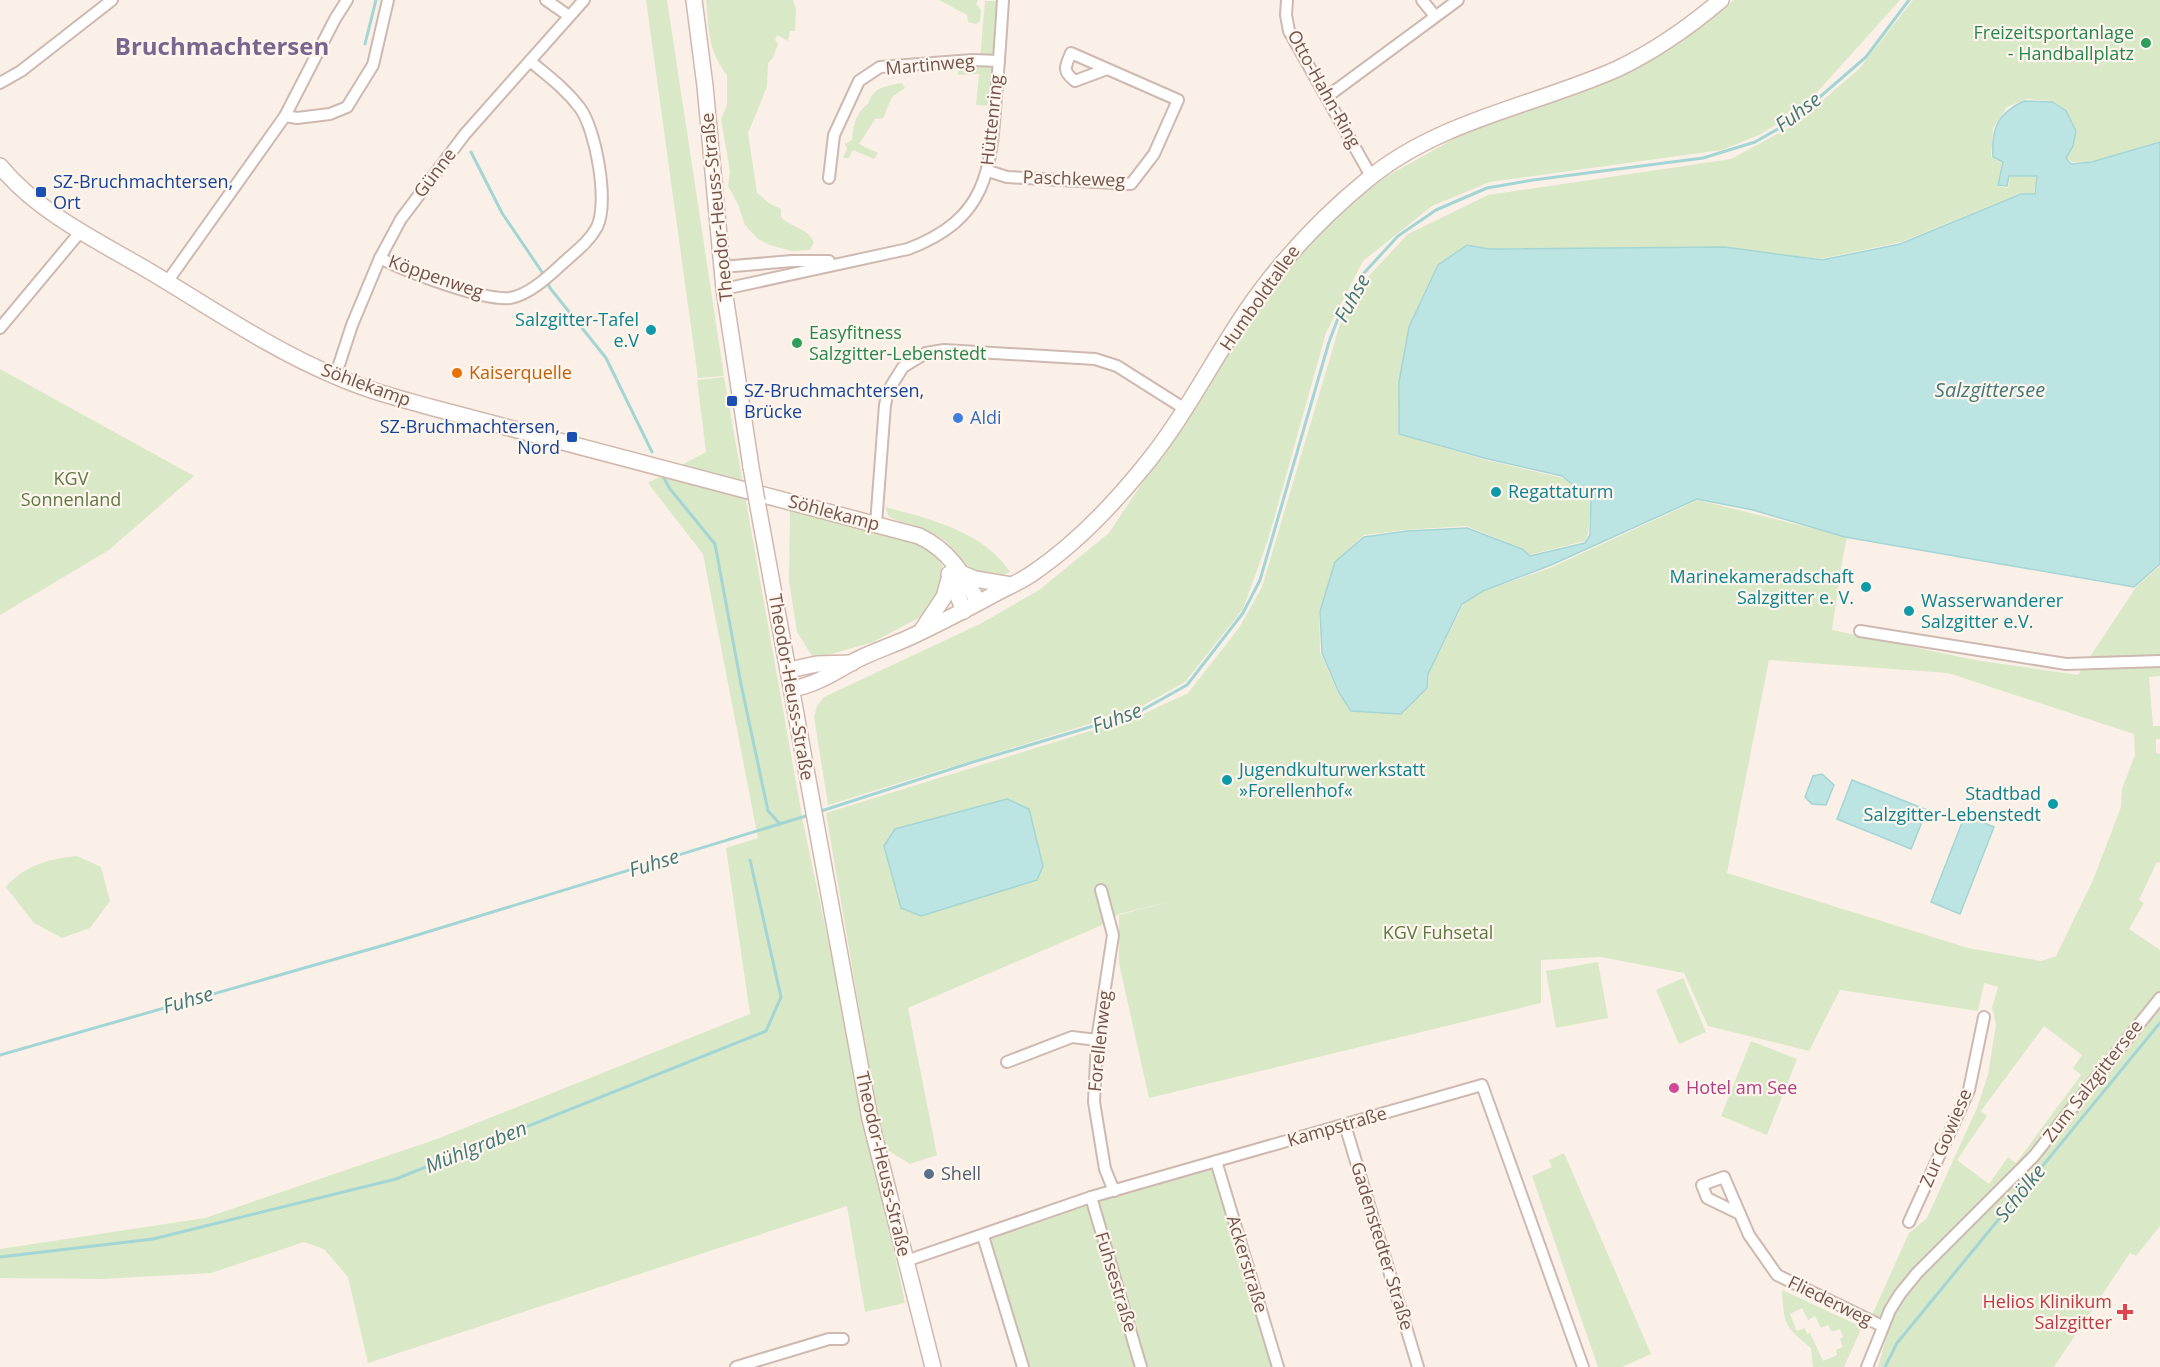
<svg xmlns="http://www.w3.org/2000/svg" width="2160" height="1367" font-family="'Open Sans',sans-serif">
  <rect width="100%" height="100%" fill="#fbf0e7"/>
  <g fill="#d9e8c6" fill-rule="evenodd">
    <polygon points="646,0 667,0 724,376 698,378"/>
    <path d="M 706,0 L 793,0 L 796,9 L 795,31 L 790,31 L 788,41 L 777,35 L 775,40 L 778,44 L 773,58 L 768,63 L 767,87 L 748,133 L 757,193 L 769,203 L 781,209 L 781,217 C 791,228 807,227 814,242 L 810,250 L 791,251 L 770,245 L 758,239 L 745,225 L 738,204 L 728,186 L 730,171 L 721,119 L 727,105 L 727,75 C 708,51 709,30 706,0 Z"/>
    <polygon points="939,0 978,0 976,4 981,10 980,21 976,24 968,22 967,15"/>
    <polygon points="1734,0 1900,0 1802,109 1759,135 1722,150 1490,182 1432,206 1363,261 1326,333 1268,540 1243,609 1185,682 1135,710 828,805 814,717 817,706 824,697 982,623 1039,590 1109,533 1146,477 1200,401 1276,274 1353,201 1382,179 1464,133 1572,94 1654,58"/>
    <path d="M 1913,0 L 2160,0 L 2160,141 L 2092,162 L 2072,162 L 2066,157 L 2073,146 L 2077,131 L 2065,110 L 2054,101 L 2026,99 L 2007,107 L 1993,128 L 1991,157 L 2002,163 L 1997,186 L 2008,188 L 2010,177 L 2037,176 L 2033,195 L 2021,193 L 1901,242 L 1821,259 L 1724,247 L 1488,249 L 1467,244 L 1437,265 L 1409,326 L 1399,382 L 1398,434 L 1486,460 L 1563,478 L 1591,501 L 1588,534 L 1585,541 L 1529,555 L 1522,548 L 1466,526 L 1405,530 L 1364,535 L 1335,562 L 1319,611 L 1320,652 L 1338,693 L 1350,711 L 1402,714 L 1428,688 L 1429,673 L 1464,603 L 1484,591 L 1550,568 L 1698,500 L 1847,537 L 1842,562 L 1832,630 L 1975,660 L 2078,675 L 2136,587 L 2160,566 L 2160,676 L 2149,677 L 2153,726 L 2160,726 L 2160,739 L 2156,739 L 2156,753 L 2160,754 L 2160,863 L 2157,862 L 2139,900 L 2144,903 L 2129,929 L 2160,950 L 2160,1226 L 2136,1256 L 2130,1253 L 2054,1367 L 1878,1367 L 1887,1335 L 1873,1313 L 1909,1233 L 1927,1218 L 1977,1108 L 1988,1075 L 1996,1024 L 1992,1008 L 1998,987 L 1984,983 L 1978,1011 L 1840,990 L 1809,1051 L 1708,1026 L 1684,973 L 1601,957 L 1541,960 L 1541,1003 L 1149,1098 L 1119,963 L 1119,915 L 1172,901 L 1119,914 L 1100,926 L 908,1008 L 937,1155 L 910,1164 L 886,1149 L 882,1144 L 826,813 L 1139,716 L 1188,693 L 1239,628 L 1262,587 L 1343,314 L 1366,279 L 1408,234 L 1488,195 L 1731,159 L 1794,125 L 1859,69 ZM 1769,660 L 1948,673 L 2134,734 L 2135,755 L 2122,789 L 2121,807 L 2093,880 L 2056,956 L 2041,961 L 1968,948 L 1727,873 ZM 2044,1026 L 2082,1055 L 2073,1068 L 2081,1075 L 2016,1163 L 2008,1157 L 1989,1184 L 1957,1160 L 1987,1116 L 1981,1111 Z"/>
    <polygon points="985,1 1003,1 996,106 976,105 979,74 958,75 957,61 980,60"/>
    <path d="M 902,83 L 905,88 L 892,97 L 883,118 L 875,119 L 859,144 L 878,153 L 874,159 L 853,150 L 849,158 L 843,158 L 847,149 L 845,144 L 852,140 C 853,126 856,112 868,104 C 873,87 886,86 902,83 Z"/>
    <polygon points="0,369 194,476 109,550 0,615"/>
    <polygon points="724,377 803,822 905,1303 865,1312 847,1206 368,1363 348,1277 324,1249 304,1242 211,1273 102,1279 0,1278 0,1249 205,1218 437,1139 750,1014 726,848 758,838 703,554 648,483 706,452 697,380"/>
    <path d="M 885,507 C 930,519 983,531 1010,572 C 972,590 964,554 941,538 C 926,527 906,525 889,517 Z"/>
    <polygon points="790,511 903,537 923,544 934,553 941,562 944,574 943,586 926,614 873,642 814,659 797,632 789,581"/>
    <path d="M 77,856 L 101,867 L 110,901 L 90,928 L 62,938 L 34,923 L 6,887 C 24,865 50,859 77,856 Z"/>
    <polygon points="1598,962 1608,1018 1556,1028 1546,971"/>
    <polygon points="1683,978 1706,1032 1679,1044 1656,990"/>
    <polygon points="1751,1041 1797,1059 1767,1135 1721,1116"/>
    <polygon points="1564,1153 1651,1354 1622,1367 1598,1367 1532,1176 1552,1167 1549,1160"/>
    <polygon points="1216,1161 1278,1367 1023,1367 983,1236"/>
    <path d="M 1782,1290 L 1862,1327 L 1844,1367 L 1813,1367 L 1811,1348 C 1784,1326 1784,1324 1782,1290 ZM 1802,1308 L 1808,1320 L 1815,1316 L 1821,1328 L 1828,1325 L 1832,1332 L 1840,1329 L 1843,1337 L 1840,1339 L 1843,1347 L 1836,1350 L 1837,1355 L 1823,1361 L 1810,1333 L 1807,1334 L 1805,1328 L 1797,1331 L 1790,1314 Z"/>
  </g>
  <g fill="#bce4e3" stroke="#a3d5d4" stroke-width="1.5">
    <path d="M 2024,101 L 2053,102 L 2066,111 L 2076,131 L 2073,146 L 2066,158 L 2071,164 L 2092,162 L 2160,142 L 2160,564 L 2134,587 L 1845,537 L 1753,510 L 1697,499 L 1551,565 L 1483,591 L 1462,604 L 1428,674 L 1427,688 L 1401,714 L 1351,711 L 1339,693 L 1322,653 L 1320,611 L 1335,562 L 1364,537 L 1407,531 L 1467,528 L 1522,549 L 1530,556 L 1585,543 L 1590,535 L 1591,500 L 1562,476 L 1484,458 L 1399,434 L 1399,382 L 1409,327 L 1438,265 L 1467,245 L 1489,249 L 1724,247 L 1822,260 L 1900,244 L 2021,194 L 2035,194 L 2037,176 L 2009,176 L 2007,186 L 1998,185 L 2003,162 L 1993,157 C 1991,128 1998,113 2024,101 Z"/>
    <polygon points="1822,774 1834,785 1826,805 1812,804 1805,797 1813,776"/>
    <polygon points="1852,780 1927,810 1911,849 1837,819"/>
    <polygon points="1007,799 1029,809 1043,866 1037,880 921,916 901,908 884,846 895,829"/>
    <polygon points="1965,815 1994,827 1960,914 1931,902"/>
  </g>
  <g fill="none" stroke-linecap="round" stroke-linejoin="round">
    <g stroke="#a3d5d4" stroke-width="3">
      <polyline points="365,44 376,0"/>
      <polyline points="471,152 502,213 542,272 550,288 606,358 652,452"/>
      <polyline points="664,478 670,489 715,544 741,684 768,811 780,824"/>
      <polyline points="818,812 976,761 1137,713 1187,685 1243,613 1260,580 1329,342 1340,313 1364,273 1398,236 1436,210 1487,188 1533,180 1703,158 1755,142 1792,121 1866,57 1909,0"/>
      <polyline points="0,1055 388,944 809,815"/>
      <polyline points="0,1257 153,1239 396,1179 766,1031 781,997 750,860"/>
      <polyline points="1885,1367 1897,1343 2160,1023"/>
    </g>
    <defs>
      <g id="street">
        <polyline points="546,0 569,16"/>
        <polyline points="1287,0 1286,15 1289,31 1371,176"/>
        <polyline points="1422,0 1435,16"/>
        <polyline points="0,83 21,71 112,0"/>
        <polyline points="1328,96 1458,0"/>
        <polyline points="285,116 297,118 330,114 347,107 373,65 388,0"/>
        <path d="M 988,171 L 1007,177 L 1131,184 L 1154,154 L 1178,100 L 1071,53 C 1065,67 1062,71 1075,81 L 1107,69"/>
        <polyline points="829,178 834,135 859,81 880,67 973,60 999,61"/>
        <path d="M 380,258 C 405,271 483,301 510,298 C 529,295 549,276 563,263 C 575,252 589,242 597,227 C 609,202 596,130 580,108 C 566,89 548,76 530,61"/>
        <polyline points="722,267 792,261 829,261"/>
        <polyline points="167,282 285,116 335,19 347,0"/>
        <path d="M 724,289 L 908,249 C 987,219 991,172 996,96 C 999,64 1001,32 1003,0"/>
        <polyline points="0,328 81,231"/>
        <polyline points="335,377 352,325 380,258 401,219 465,134 584,0"/>
        <polyline points="876,524 885,405 888,391 903,367 926,353 944,350 1095,359 1117,366 1185,409"/>
        <polyline points="1860,631 2066,664 2160,661"/>
        <polyline points="1101,890 1113,935 1097,1040 1094,1102 1105,1169 1114,1191"/>
        <polyline points="1007,1062 1072,1037 1097,1040"/>
        <polyline points="1345,1125 1418,1367"/>
        <polyline points="1216,1161 1278,1367"/>
        <polyline points="1091,1197 1141,1367"/>
        <polyline points="1740,1214 1707,1198 1702,1185 1724,1177 1749,1235 1777,1275 1882,1326"/>
        <polyline points="1909,1222 1969,1090 1984,1017"/>
        <polyline points="983,1236 1023,1367"/>
        <polyline points="906,1261 1091,1197 1482,1085 1583,1367"/>
        <polyline points="736,1367 829,1339 843,1339"/>
        <polyline points="1867,1367 1890,1310 1900,1294 1917,1273 2034,1156 2160,998"/>
      </g>
      <g id="secondary">
        <polyline points="694,0 705,86 724,289 751,467"/>
        <path d="M 0,166 C 38,212 94,239 144,268 C 207,305 268,348 335,376 C 366,390 398,398 430,407 L 919,536 C 949,550 963,574 978,602"/>
        <polyline points="757,501 870,1119 933,1367"/>
        <polyline points="949,574 964,611"/>
        <polyline points="963,574 975,579 1011,585"/>
        <polyline points="922,630 944,597 950,576"/>
        <polyline points="789,670 817,664 852,663"/>
        <path d="M 792,689 C 814,685 832,674 851,663 C 868,653 888,647 906,639 C 935,626 963,611 991,596 C 1005,588 1020,582 1033,573 C 1074,545 1110,508 1141,470 C 1185,418 1214,356 1253,301 C 1286,255 1323,216 1367,180 C 1439,120 1534,106 1617,69 C 1655,51 1689,27 1721,0"/>
      </g>
    </defs>
    <use href="#street" stroke="#ceb9b1" stroke-width="14"/>
    <use href="#secondary" stroke="#d1b8ae" stroke-width="18"/>
    <use href="#street" stroke="#fff" stroke-width="10"/>
    <use href="#secondary" stroke="#fff" stroke-width="15"/>
    <defs>
      <polyline id="secondary-bridge" points="751,467 757,501"/>
    </defs>
    <use href="#secondary-bridge" stroke="#d1b8ae" stroke-width="18" stroke-linecap="butt"/>
    <use href="#secondary-bridge" stroke="#fff" stroke-width="15"/>
  </g>
  <g fill="#2e9e5b" stroke="#fef5ed" stroke-width="2">
    <circle cx="2146" cy="43" r="6"/>
    <circle cx="797" cy="343" r="6"/>
  </g>
  <g fill="#1a4fb4" stroke="#fef5ed" stroke-width="2">
    <rect x="35" y="186" width="12" height="12" rx="3"/>
    <rect x="726" y="395" width="12" height="12" rx="3"/>
    <rect x="566" y="431" width="12" height="12" rx="3"/>
  </g>
  <g fill="#0f9aa8" stroke="#fef5ed" stroke-width="2">
    <circle cx="651" cy="330" r="6"/>
    <circle cx="1496" cy="492" r="6"/>
    <circle cx="1866" cy="587" r="6"/>
    <circle cx="1909" cy="611" r="6"/>
    <circle cx="1227" cy="780" r="6"/>
    <circle cx="2053" cy="804" r="6"/>
  </g>
  <circle fill="#e8710a" stroke="#fef5ed" stroke-width="2" cx="457" cy="373" r="6"/>
  <circle fill="#3f7fe0" stroke="#fef5ed" stroke-width="2" cx="958" cy="418" r="6"/>
  <circle fill="#d1479c" stroke="#fef5ed" stroke-width="2" cx="1674" cy="1088" r="6"/>
  <circle fill="#5c6f8a" stroke="#fef5ed" stroke-width="2" cx="929" cy="1174" r="6"/>
  <path fill="#e0444e" stroke="#fef5ed" stroke-width="2" d="M2122 1303h6v6h6v6h-6v6h-6v-6h-6v-6h6z"/>
  <g text-anchor="middle" stroke-width="4.5" stroke-linejoin="round" paint-order="stroke">
    <g font-size="18" fill="#27864d" stroke="#fef5ed" text-anchor="end">
      <text x="2134" y="39">Freizeitsportanlage<tspan x="2134" dy="21">- Handballplatz</tspan></text>
      <text x="809" y="339" text-anchor="start">Easyfitness<tspan x="809" dy="21">Salzgitter-Lebenstedt</tspan></text>
    </g>
    <g font-size="18" fill="#73544d" stroke="#fef5ed">
      <text transform="translate(930 65) rotate(-5)" y="6">Martinweg</text>
      <text transform="translate(1324 89) rotate(61)" y="6">Otto-Hahn-Ring</text>
      <text transform="translate(992 120) rotate(-84)" y="6">Hüttenring</text>
      <text transform="translate(435 173) rotate(-53)" y="6">Günne</text>
      <text transform="translate(1074 179) rotate(2)" y="6">Paschkeweg</text>
      <text transform="translate(717 207) rotate(-96)" y="6">Theodor-Heuss-Straße</text>
      <text transform="translate(436 277) rotate(19)" y="6">Köppenweg</text>
      <text transform="translate(1260 298) rotate(-55)" y="6">Humboldtallee</text>
      <text transform="translate(366 385) rotate(20)" y="6">Söhlekamp</text>
      <text transform="translate(834 513) rotate(15)" y="6">Söhlekamp</text>
      <text transform="translate(791 687) rotate(80)" y="6">Theodor-Heuss-Straße</text>
      <text transform="translate(1100 1041) rotate(-84)" y="6">Forellenweg</text>
      <text transform="translate(2093 1081) rotate(-52)" y="6">Zum Salzgittersee</text>
      <text transform="translate(1337 1127) rotate(-16)" y="6">Kampstraße</text>
      <text transform="translate(1946 1138) rotate(-67)" y="6">Zur Gowiese</text>
      <text transform="translate(883 1164) rotate(77)" y="6">Theodor-Heuss-Straße</text>
      <text transform="translate(1382 1246) rotate(73)" y="6">Gadenstedter Straße</text>
      <text transform="translate(1247 1264) rotate(73)" y="6">Ackerstraße</text>
      <text transform="translate(1116 1282) rotate(73)" y="6">Fuhsestraße</text>
      <text transform="translate(1830 1301) rotate(26)" y="6">Fliederweg</text>
    </g>
    <g font-size="18" fill="#164399" stroke="#fef5ed" text-anchor="start">
      <text x="53" y="188">SZ-Bruchmachtersen,<tspan x="53" dy="21">Ort</tspan></text>
      <text x="744" y="397">SZ-Bruchmachtersen,<tspan x="744" dy="21">Brücke</tspan></text>
      <text x="560" y="433" text-anchor="end">SZ-Bruchmachtersen,<tspan x="560" dy="21">Nord</tspan></text>
    </g>
    <g font-size="18" fill="#0d838f" stroke="#fef5ed" text-anchor="end">
      <text x="639" y="326">Salzgitter-Tafel<tspan x="639" dy="21">e.V</tspan></text>
      <text x="1508" y="498" text-anchor="start">Regattaturm</text>
      <text x="1854" y="583">Marinekameradschaft<tspan x="1854" dy="21">Salzgitter e. V.</tspan></text>
      <text x="1921" y="607" text-anchor="start">Wasserwanderer<tspan x="1921" dy="21">Salzgitter e.V.</tspan></text>
      <text x="1239" y="776" text-anchor="start">Jugendkulturwerkstatt<tspan x="1239" dy="21">»Forellenhof«</tspan></text>
      <text x="2041" y="800">Stadtbad<tspan x="2041" dy="21">Salzgitter-Lebenstedt</tspan></text>
    </g>
    <g font-size="18" fill="#c56008" stroke="#fef5ed" text-anchor="start">
      <text x="469" y="379">Kaiserquelle</text>
    </g>
    <g font-size="18" fill="#366cbe" stroke="#fef5ed" text-anchor="start">
      <text x="970" y="424">Aldi</text>
    </g>
    <g font-size="18" fill="#5d7845" stroke="#fef5ed">
      <text x="71" y="485">KGV<tspan x="71" dy="21">Sonnenland</tspan></text>
      <text x="1438" y="939">KGV Fuhsetal</text>
    </g>
    <g font-size="18" fill="#b23c85" stroke="#fef5ed" text-anchor="start">
      <text x="1686" y="1094">Hotel am See</text>
    </g>
    <g font-size="18" fill="#4e5e75" stroke="#fef5ed" text-anchor="start">
      <text x="941" y="1180">Shell</text>
    </g>
    <g font-size="18" fill="#be3a42" stroke="#fef5ed" text-anchor="end">
      <text x="2112" y="1308">Helios Klinikum<tspan x="2112" dy="21">Salzgitter</tspan></text>
    </g>
    <g font-size="20" font-style="italic" fill="#417878" stroke="#fef5ed">
      <text transform="translate(1798 112) rotate(-37)" y="7">Fuhse</text>
      <text transform="translate(1352 298) rotate(-61)" y="7">Fuhse</text>
      <text x="1990" y="397">Salzgittersee</text>
      <text transform="translate(1117 718) rotate(-20)" y="7">Fuhse</text>
      <text transform="translate(654 863) rotate(-17)" y="7">Fuhse</text>
      <text transform="translate(188 1000) rotate(-16)" y="7">Fuhse</text>
      <text transform="translate(476 1147) rotate(-22)" y="7">Mühlgraben</text>
      <text transform="translate(2020 1193) rotate(-51)" y="7">Schölke</text>
    </g>
    <g font-size="24" font-weight="bold" fill="#7a658f" stroke="#fef5ed">
      <text x="222" y="55">Bruchmachtersen</text>
    </g>
  </g>
</svg>
